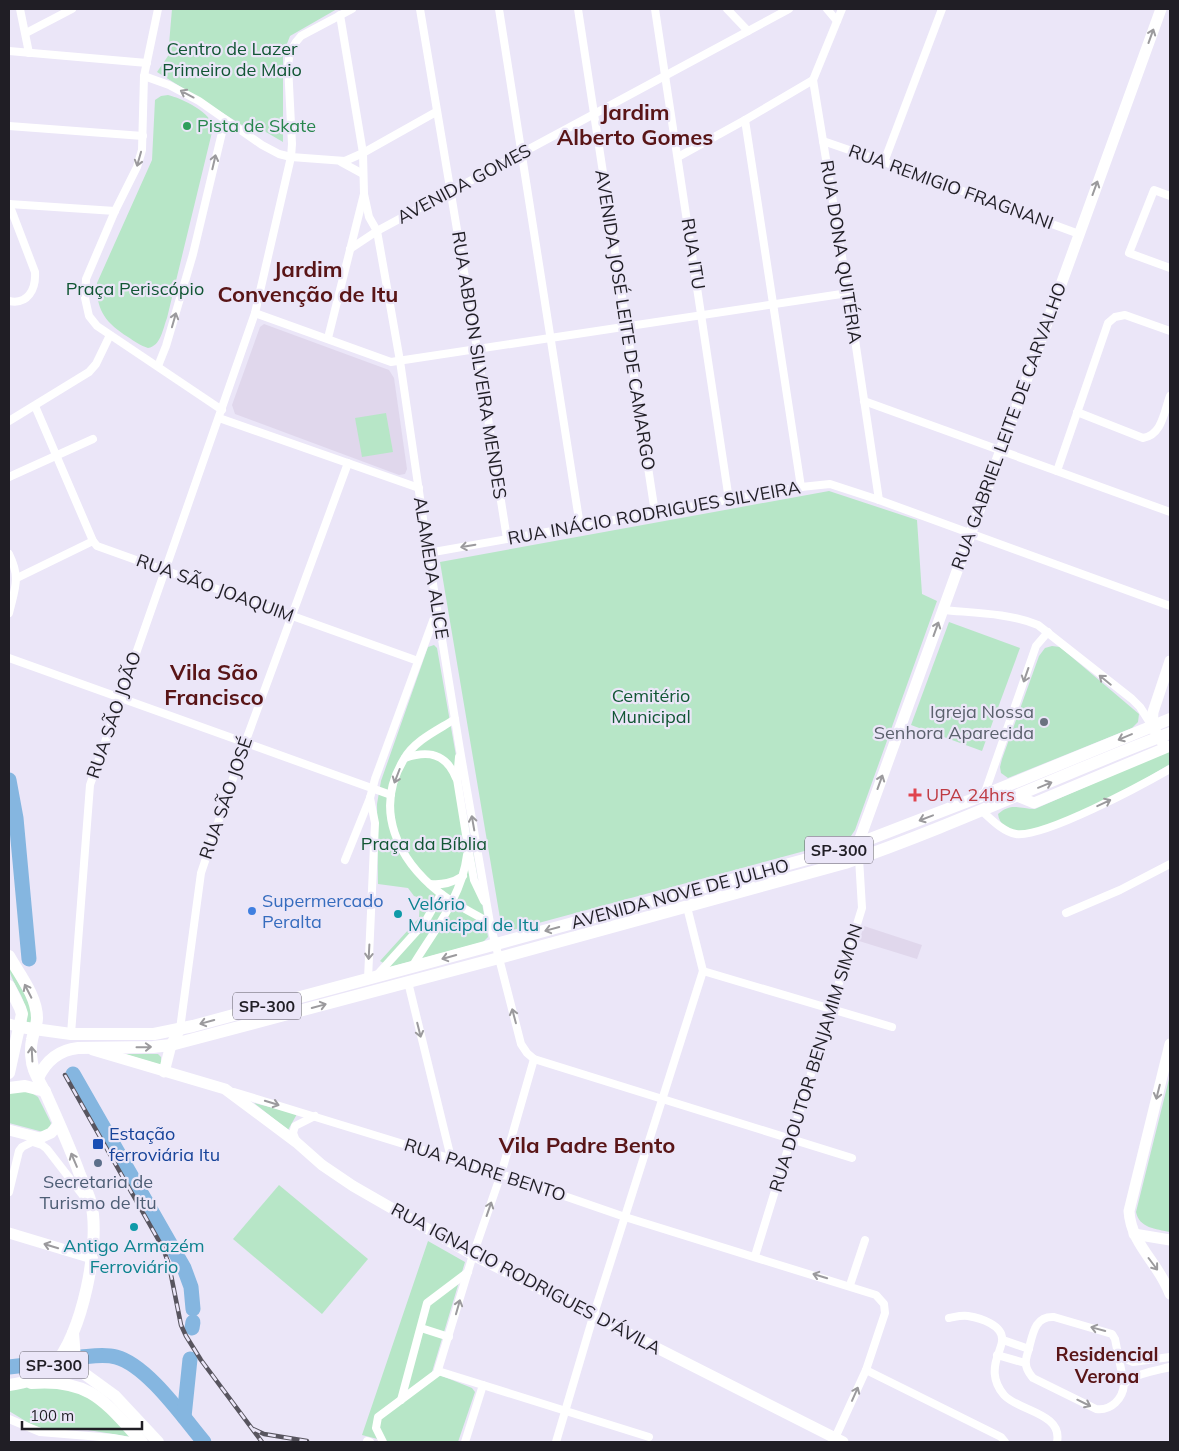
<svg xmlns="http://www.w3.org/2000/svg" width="1179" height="1451" font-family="Mulish,sans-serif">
  <rect width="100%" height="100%" fill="#ebe6f8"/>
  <g fill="#e0d7ec">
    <polygon points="264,324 389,370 394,378 407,469 405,474 399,475 235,414 232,405 260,327"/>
    <polygon points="864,926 922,945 917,959 859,941"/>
  </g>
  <g fill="#b7e6c7">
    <polygon points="172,9 337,9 290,36 283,54 283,142 259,128 242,125 157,72 168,56"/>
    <path d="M 168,95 C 181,98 213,113 213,128 L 167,318 C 163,328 161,346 148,348 C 141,346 134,341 128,337 C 105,322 96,310 97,283 L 152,160 L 155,100 L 161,96 Z"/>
    <polygon points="386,413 393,452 362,457 355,418"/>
    <polygon points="829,491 917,520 922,594 937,601 855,830 851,836 845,840 505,932 502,930 440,562"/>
    <polygon points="949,622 1020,648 982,751 911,725"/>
    <polygon points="434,645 437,648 488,937 483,942 390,967 380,961 419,918 420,898 414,896 408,888 378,884 377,804 381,781 428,647"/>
    <polygon points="1052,646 1060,647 1139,714 1138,722 1132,728 1008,778 1001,773 1000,767 1002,759 1039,656 1045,648"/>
    <path d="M 1170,750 L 1170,764 C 1128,789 1083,817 1035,829 C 1030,830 1024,832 1020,832 C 1009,832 999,824 998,814 C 1012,802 1019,809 1035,809 Z"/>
    <path d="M 9,965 L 30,1004 L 33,1025 L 27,1024 C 26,1015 26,1008 23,1000 C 18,987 9,978 9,965 Z"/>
    <polygon points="125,1054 158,1054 161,1057 161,1065"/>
    <path d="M 1170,1075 L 1170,1232 C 1156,1229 1139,1228 1136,1212 Z"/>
    <polygon points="9,1092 30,1092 38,1097 51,1123 49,1130 43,1132 9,1123"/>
    <polygon points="254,1103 297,1114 288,1130"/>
    <polygon points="279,1185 368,1259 322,1314 233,1239"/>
    <polygon points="428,1241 465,1262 432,1372 472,1388 475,1392 458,1442 389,1442 362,1435"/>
    <polygon points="42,1386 65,1387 97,1402 131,1437 82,1429 48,1430 32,1425 9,1411 9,1389"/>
  </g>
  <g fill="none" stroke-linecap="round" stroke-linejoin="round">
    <g stroke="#85b6e0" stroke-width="15">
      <polyline points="9,780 16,818 29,959"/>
      <polyline points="73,1074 184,1268 191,1287 193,1309"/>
      <polyline points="192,1328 193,1322"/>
      <path d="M 81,1357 C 93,1356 105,1354 116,1357 C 147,1365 183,1417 204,1442"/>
      <polyline points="9,1367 35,1364"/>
      <polyline points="184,1417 190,1359"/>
    </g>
    <g stroke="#fff" stroke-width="8">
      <polyline points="20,9 29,53"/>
      <polyline points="158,9 144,76 142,150 137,167 115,211 86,279 85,298 89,316 97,326 222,410"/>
      <polyline points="420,9 477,349 507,539"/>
      <polyline points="499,9 580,526"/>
      <polyline points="578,9 655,513"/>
      <polyline points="655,9 729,500"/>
      <polyline points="727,9 748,31"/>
      <polyline points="827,9 837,21"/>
      <polyline points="842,9 813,80 848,293 879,500"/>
      <polyline points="26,33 72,9"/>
      <polyline points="9,51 147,63"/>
      <polyline points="144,76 169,85 199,101 262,145 279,154 291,157 345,161 363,153 436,112"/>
      <polyline points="745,120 801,487"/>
      <polyline points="9,126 143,136"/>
      <polyline points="823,141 884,162 1079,234"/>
      <polyline points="678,157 745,120 813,80"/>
      <polyline points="341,162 363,174"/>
      <polyline points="884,162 942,9"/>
      <polyline points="364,194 369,217 377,231 400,361 428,553 460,750 490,923 521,1044 527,1053 534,1059 852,1158"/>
      <polyline points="1170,196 1154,190 1129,253 1170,268"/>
      <path d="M 9,204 L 35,272 C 36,289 28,305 9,301"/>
      <polyline points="9,204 115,211"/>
      <polyline points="350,249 377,231 789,9"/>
      <polyline points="255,313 391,362 848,293"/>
      <polyline points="328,338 364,194 363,153 340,15"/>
      <polyline points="158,366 166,346 193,254 225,120"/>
      <polyline points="864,401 1170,512"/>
      <polyline points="35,406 93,541 97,546 418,661"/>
      <path d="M 1077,412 L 1143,438 C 1162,435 1164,412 1170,396"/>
      <polyline points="219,418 419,488"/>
      <polyline points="9,421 89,372 96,364 110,335"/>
      <polyline points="1057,471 1108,323 1115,317 1125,315 1170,331"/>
      <polyline points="9,477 93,439"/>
      <polyline points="428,553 801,487 830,484 879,500 1170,606"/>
      <path d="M 9,554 C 21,578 15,588 9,613"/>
      <polyline points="17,578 93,541"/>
      <path d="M 943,610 C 974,613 1009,613 1038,625 L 1132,699 L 1140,707 L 1152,726"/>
      <polyline points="9,658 391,795"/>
      <path d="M 455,719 C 438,730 415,740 404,759 C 373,810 398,860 440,893 C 455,905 474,913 490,923"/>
      <polyline points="459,757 457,779 468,847 474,880 484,901"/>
      <path d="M 405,758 C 428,750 446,753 456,778"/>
      <polyline points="984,795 1036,646 1048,632"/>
      <path d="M 982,811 C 991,819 1003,832 1016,834 C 1044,838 1142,785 1170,769"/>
      <polyline points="345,860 370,798 375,779 437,610"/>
      <path d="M 430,884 C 443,885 452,883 463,876"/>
      <polyline points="1066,913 1120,890 1170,864"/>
      <path d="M 412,967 C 433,932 462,897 467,855"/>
      <polyline points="703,971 892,1027"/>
      <polyline points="378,974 425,922 441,894"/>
      <polyline points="368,979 375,823 370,798"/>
      <polyline points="408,982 451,1158"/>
      <polyline points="180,1029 201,873 245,743 348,463"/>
      <path d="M 71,1034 L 90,785 L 255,313 L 291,157 L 292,144 L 288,65 C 289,53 293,44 301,36 L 352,9"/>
      <polyline points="234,1092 501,1174 625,1217 876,1295 884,1304 885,1313 866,1370 835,1438"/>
      <polyline points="296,1141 293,1133 295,1126 315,1116"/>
      <polyline points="33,1142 42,1145 47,1149 88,1202"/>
      <polyline points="9,1192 19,1151 22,1147 36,1140"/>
      <polyline points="755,1256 862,908 859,858"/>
      <polyline points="850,1285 865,1240"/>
      <path d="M 949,1318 C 955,1317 961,1315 968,1316 C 980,1318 1004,1325 1002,1341 C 1002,1344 1000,1348 999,1352 C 993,1367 992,1381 1004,1395 C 1018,1411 1063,1413 1057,1442"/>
      <polyline points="421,1328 449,1337"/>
      <polyline points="1003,1340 1029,1349"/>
      <polyline points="997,1355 1025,1363"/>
      <polyline points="1119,1356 1133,1362 1170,1357"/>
      <polyline points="866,1370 1001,1437 1005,1442"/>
      <polyline points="438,1371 649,1437"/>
      <path d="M 1124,1384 L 1115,1339 L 1112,1334 L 1054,1317 C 1035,1316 1033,1333 1029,1348 C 1028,1353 1025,1359 1026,1364 C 1026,1370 1030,1374 1033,1378 L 1096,1409 C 1111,1411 1123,1399 1124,1384 C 1137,1373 1154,1371 1170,1367"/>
      <polyline points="401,1400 427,1303 468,1272"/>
      <polyline points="9,1419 40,1432 113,1438 135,1442"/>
      <polyline points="367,1441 370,1442"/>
      <polyline points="383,1442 376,1428 378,1417 437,1373 473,1255 501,1174 534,1059"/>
      <polyline points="465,1442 483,1385"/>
      <polyline points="556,1442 593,1317 703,971 687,907"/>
    </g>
    <g stroke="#fff" stroke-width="11">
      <polyline points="1164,745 1152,726 1153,712 1170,661"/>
      <polyline points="1017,796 1034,803 1170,746"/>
      <polyline points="858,844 1161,9"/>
      <polyline points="9,1024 20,1027"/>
      <path d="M 1170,1044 L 1129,1211 C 1131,1245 1159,1263 1170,1294"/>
      <polyline points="93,1050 225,1089 296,1142 322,1165 353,1186 473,1255 843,1442"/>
      <polyline points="164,1072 171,1045 180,1029"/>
      <polyline points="9,1130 40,1138 51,1133 59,1124"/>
      <polyline points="9,1233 92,1258"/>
      <polyline points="1134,1234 1170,1240"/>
    </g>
    <g stroke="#fff" stroke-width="12">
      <path d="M 9,956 C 19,974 37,996 37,1018 C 37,1026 33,1033 32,1040 C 30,1049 31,1062 34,1070 C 37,1078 42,1086 46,1094 C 58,1121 70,1147 80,1175 C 84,1184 88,1193 91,1203 C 101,1242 82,1337 53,1366 C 42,1377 25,1383 9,1385"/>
      <polyline points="9,986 20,1008 22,1014 9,1073"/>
      <polyline points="20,1027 71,1034 154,1034 193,1026 412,967 844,849 984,795 1170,719"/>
      <path d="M 38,1078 C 46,1061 59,1050 78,1048 L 153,1047 L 171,1045 L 499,958 L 845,863 C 956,825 1061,774 1170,733"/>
      <polyline points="9,1088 25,1086 45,1091"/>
      <polyline points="73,1333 75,1359 82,1372 115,1396 158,1442"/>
      <path d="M 31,1383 C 90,1378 105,1402 142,1442"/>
    </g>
    <defs>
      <g id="rail">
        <polyline points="65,1075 163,1248 169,1265 181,1325 186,1336 201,1360 262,1442"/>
        <polyline points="253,1429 264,1434 307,1441"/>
      </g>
    </defs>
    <use href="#rail" stroke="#58555f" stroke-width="4.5"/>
    <use href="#rail" stroke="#ebe6f8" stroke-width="2.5" stroke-dasharray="8" stroke-linecap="butt"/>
  </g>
  <defs><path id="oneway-shaft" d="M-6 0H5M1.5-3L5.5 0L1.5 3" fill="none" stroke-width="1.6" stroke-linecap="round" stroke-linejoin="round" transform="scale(1.25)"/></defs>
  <g stroke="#9b9a9d">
    <use href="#oneway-shaft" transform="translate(1151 36) rotate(-70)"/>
    <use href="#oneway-shaft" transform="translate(187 94) rotate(-152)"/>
    <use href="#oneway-shaft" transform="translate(139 159) rotate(106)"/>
    <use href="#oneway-shaft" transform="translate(214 162) rotate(-77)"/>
    <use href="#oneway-shaft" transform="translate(1095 188) rotate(-70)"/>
    <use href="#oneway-shaft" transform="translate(174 320) rotate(-74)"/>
    <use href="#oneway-shaft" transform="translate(468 546) rotate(170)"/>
    <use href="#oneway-shaft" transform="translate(936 629) rotate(-70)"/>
    <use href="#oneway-shaft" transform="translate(1026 675) rotate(109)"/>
    <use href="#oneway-shaft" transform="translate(1105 680) rotate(-141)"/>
    <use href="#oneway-shaft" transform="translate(1125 737) rotate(157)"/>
    <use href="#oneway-shaft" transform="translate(397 776) rotate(111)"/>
    <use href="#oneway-shaft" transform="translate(880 782) rotate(-70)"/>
    <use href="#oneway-shaft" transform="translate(1045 785) rotate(-22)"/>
    <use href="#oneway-shaft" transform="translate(1104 803) rotate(-25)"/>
    <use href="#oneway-shaft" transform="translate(926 818) rotate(159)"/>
    <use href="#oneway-shaft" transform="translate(473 823) rotate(-100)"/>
    <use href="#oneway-shaft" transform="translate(552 929) rotate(165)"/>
    <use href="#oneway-shaft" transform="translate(369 952) rotate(93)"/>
    <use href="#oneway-shaft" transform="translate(449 957) rotate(164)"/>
    <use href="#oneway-shaft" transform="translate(28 991) rotate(-117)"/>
    <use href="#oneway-shaft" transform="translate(319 1006) rotate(-15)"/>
    <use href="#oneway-shaft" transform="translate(514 1016) rotate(-105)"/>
    <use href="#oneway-shaft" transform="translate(207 1022) rotate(165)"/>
    <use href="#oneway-shaft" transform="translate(419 1030) rotate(76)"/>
    <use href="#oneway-shaft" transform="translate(144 1047) rotate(-1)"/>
    <use href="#oneway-shaft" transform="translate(32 1054) rotate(-93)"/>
    <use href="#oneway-shaft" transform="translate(1158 1092) rotate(104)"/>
    <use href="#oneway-shaft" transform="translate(272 1103) rotate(17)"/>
    <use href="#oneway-shaft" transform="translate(74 1160) rotate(-113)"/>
    <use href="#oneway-shaft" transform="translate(489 1209) rotate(-71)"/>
    <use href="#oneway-shaft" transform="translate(51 1246) rotate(-163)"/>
    <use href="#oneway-shaft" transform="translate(1153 1264) rotate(53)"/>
    <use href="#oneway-shaft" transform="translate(820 1276) rotate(-163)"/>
    <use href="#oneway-shaft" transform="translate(458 1307) rotate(-74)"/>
    <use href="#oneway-shaft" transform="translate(1098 1329) rotate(-165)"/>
    <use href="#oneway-shaft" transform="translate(855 1394) rotate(-66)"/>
    <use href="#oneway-shaft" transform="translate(1084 1403) rotate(26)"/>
  </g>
  <circle fill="#2e9e5b" stroke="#ebe6f8" stroke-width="2" cx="187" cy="126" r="5"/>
  <circle fill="#6b7280" stroke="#ebe6f8" stroke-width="2" cx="1044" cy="722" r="5"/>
  <path fill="#e0444e" stroke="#ebe6f8" stroke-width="2" d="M912.5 787.5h5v5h5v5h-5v5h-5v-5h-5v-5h5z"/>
  <circle fill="#3f7fe0" stroke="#ebe6f8" stroke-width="2" cx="252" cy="911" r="5"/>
  <g fill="#0f9aa8" stroke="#ebe6f8" stroke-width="2">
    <circle cx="398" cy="914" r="5"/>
    <circle cx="134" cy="1227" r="5"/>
  </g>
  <rect fill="#1a4fb4" stroke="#ebe6f8" stroke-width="2" x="92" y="1138" width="12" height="12" rx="2.5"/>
  <circle fill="#5c6f8a" stroke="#ebe6f8" stroke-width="2" cx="98" cy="1163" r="5"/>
  <g text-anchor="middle" stroke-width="4.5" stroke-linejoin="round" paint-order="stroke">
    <g fill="#ebe6f8" stroke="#5d5a64" stroke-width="1">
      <rect x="805" y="836.5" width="68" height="27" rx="4"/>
      <rect x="233" y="992.5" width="68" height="27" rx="4"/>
      <rect x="20" y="1351.5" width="68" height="27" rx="4"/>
    </g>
    <g font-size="16" font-weight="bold" fill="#201e25">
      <text x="839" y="856">SP-300</text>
      <text x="267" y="1012">SP-300</text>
      <text x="54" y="1371">SP-300</text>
    </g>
    <g font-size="18" fill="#115634" stroke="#ebe6f8">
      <text x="232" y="55">Centro de Lazer<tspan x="232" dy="21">Primeiro de Maio</tspan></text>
      <text x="135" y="295">Praça Periscópio</text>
      <text x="651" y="702">Cemitério<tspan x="651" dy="21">Municipal</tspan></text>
      <text x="424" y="850">Praça da Bíblia</text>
    </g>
    <g font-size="18" fill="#27864d" stroke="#ebe6f8" text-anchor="start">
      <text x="197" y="132">Pista de Skate</text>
    </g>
    <g font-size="18" fill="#201e25" stroke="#ebe6f8">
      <text transform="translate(464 184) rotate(-28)" y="6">AVENIDA GOMES</text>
      <text transform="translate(951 187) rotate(20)" y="6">RUA REMIGIO FRAGNANI</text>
      <text transform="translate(841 252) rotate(81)" y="6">RUA DONA QUITÉRIA</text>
      <text transform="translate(693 254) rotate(81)" y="6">RUA ITU</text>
      <text transform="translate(625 320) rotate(81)" y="6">AVENIDA JOSÉ LEITE DE CAMARGO</text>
      <text transform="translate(479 365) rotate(81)" y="6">RUA ABDON SILVEIRA MENDES</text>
      <text transform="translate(1009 426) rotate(-70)" y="6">RUA GABRIEL LEITE DE CARVALHO</text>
      <text transform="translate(654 513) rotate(-10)" y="6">RUA INÁCIO RODRIGUES SILVEIRA</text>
      <text transform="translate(431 568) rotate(81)" y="6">ALAMEDA ALICE</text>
      <text transform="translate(215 588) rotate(20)" y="6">RUA SÃO JOAQUIM</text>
      <text transform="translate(114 715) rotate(-71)" y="6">RUA SÃO JOÃO</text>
      <text transform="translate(226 798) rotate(-71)" y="6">RUA SÃO JOSÉ</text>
      <text transform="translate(680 894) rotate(-15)" y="6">AVENIDA NOVE DE JULHO</text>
      <text transform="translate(816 1058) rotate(-73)" y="6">RUA DOUTOR BENJAMIM SIMON</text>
      <text transform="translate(485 1170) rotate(18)" y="6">RUA PADRE BENTO</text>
      <text transform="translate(526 1279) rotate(28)" y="6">RUA IGNACIO RODRIGUES D'ÁVILA</text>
    </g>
    <g font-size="18" fill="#5b616d" stroke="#ebe6f8" text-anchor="end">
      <text x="1034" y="718">Igreja Nossa<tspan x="1034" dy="21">Senhora Aparecida</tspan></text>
    </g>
    <g font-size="18" fill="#be3a42" stroke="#ebe6f8" text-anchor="start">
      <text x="926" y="801">UPA 24hrs</text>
    </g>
    <g font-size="18" fill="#366cbe" stroke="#ebe6f8" text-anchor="start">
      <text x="262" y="907">Supermercado<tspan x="262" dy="21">Peralta</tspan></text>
    </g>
    <g font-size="18" fill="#0d838f" stroke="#ebe6f8" text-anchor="start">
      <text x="408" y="910">Velório<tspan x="408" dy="21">Municipal de Itu</tspan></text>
      <text x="134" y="1252" text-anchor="middle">Antigo Armazém<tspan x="134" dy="21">Ferroviário</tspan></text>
    </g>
    <g font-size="18" fill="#164399" stroke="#ebe6f8" text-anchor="start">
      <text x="109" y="1140">Estação<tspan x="109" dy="21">ferroviária Itu</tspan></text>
    </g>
    <g font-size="18" fill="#4e5e75" stroke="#ebe6f8">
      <text x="98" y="1188">Secretaria de<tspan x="98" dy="21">Turismo de Itu</tspan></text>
    </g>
    <g font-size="19" font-weight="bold" fill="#591517" stroke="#ebe6f8">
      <text x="1107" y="1361">Residencial<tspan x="1107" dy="22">Verona</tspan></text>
    </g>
    <g font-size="22" font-weight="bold" fill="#591517" stroke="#ebe6f8">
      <text x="635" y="120">Jardim<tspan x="635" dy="25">Alberto Gomes</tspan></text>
      <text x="308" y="277">Jardim<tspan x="308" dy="25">Convenção de Itu</tspan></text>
      <text x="214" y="680">Vila São<tspan x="214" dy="25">Francisco</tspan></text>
      <text x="587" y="1153">Vila Padre Bento</text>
    </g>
  </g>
  <rect width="1179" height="1451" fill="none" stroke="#201e25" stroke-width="20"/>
  <path d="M22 1421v8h120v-8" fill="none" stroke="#201e25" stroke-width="2.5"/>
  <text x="30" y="1421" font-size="15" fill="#201e25" stroke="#ebe6f8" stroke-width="4" paint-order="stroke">100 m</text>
</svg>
